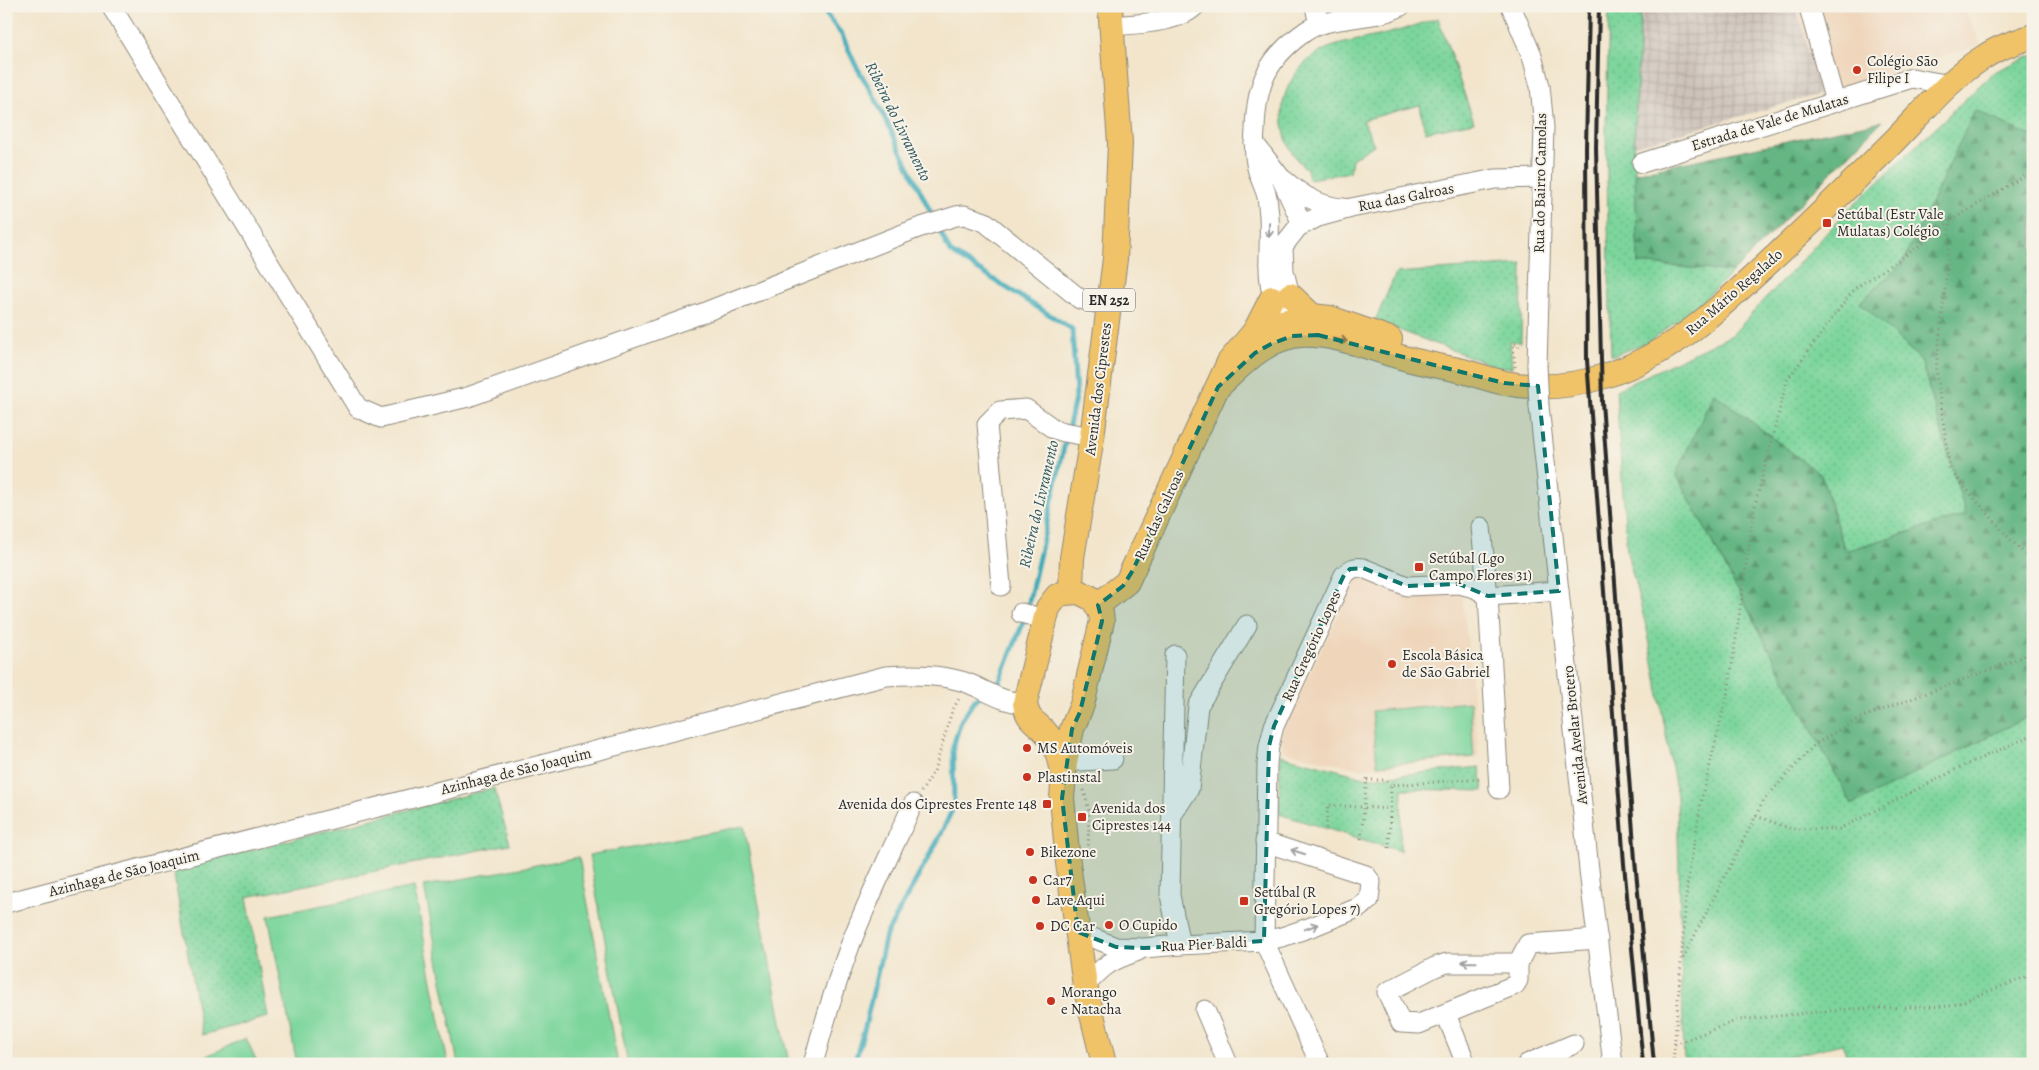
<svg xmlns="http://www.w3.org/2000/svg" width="2039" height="1070" font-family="Alegreya,serif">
  <defs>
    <pattern id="industrial-grid" width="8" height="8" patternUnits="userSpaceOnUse" patternTransform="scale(1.25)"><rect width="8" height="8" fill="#cdc2b9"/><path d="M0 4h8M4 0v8" fill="none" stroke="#b0a79f"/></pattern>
    <pattern id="grass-dots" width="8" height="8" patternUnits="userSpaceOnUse" patternTransform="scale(1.25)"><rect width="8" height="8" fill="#7cd59b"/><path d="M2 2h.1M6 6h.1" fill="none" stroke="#6bb786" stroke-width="1.8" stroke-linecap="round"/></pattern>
    <pattern id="forest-firs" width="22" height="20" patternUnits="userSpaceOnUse" patternTransform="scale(1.25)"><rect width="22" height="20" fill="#65b683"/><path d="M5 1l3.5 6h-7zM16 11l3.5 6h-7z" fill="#53946b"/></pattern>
  </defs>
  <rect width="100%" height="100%" fill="#f7f3e8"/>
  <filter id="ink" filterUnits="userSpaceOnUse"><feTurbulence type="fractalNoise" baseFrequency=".02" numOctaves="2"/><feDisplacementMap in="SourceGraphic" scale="10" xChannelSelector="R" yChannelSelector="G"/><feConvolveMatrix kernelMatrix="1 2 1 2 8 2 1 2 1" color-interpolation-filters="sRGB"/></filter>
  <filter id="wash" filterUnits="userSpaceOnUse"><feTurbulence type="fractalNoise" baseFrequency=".0096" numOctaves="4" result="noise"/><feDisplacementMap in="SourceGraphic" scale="20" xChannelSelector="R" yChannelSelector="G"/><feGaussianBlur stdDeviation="1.12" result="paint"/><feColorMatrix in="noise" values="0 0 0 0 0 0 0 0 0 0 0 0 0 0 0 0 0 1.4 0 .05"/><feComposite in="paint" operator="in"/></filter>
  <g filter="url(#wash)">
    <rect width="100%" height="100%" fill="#f2e5cc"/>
    <g fill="#efd6bb">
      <polygon points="1796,6 1963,6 1981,45 1820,94"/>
      <polygon points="1365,578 1393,593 1462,591 1479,758 1360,769 1283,751 1281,734 1354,581"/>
    </g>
    <polygon fill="url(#industrial-grid)" points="1641,6 1796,6 1820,94 1634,146"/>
    <g fill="url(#grass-dots)" stroke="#548063">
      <polygon points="1609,6 1641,6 1634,146 1638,263 1733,272 1691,311 1647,343 1611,356 1606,130"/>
      <path d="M 1438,18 L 1474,122 L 1425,132 L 1420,105 L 1363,120 L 1374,145 L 1352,159 L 1350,172 L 1309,179 L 1307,169 C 1292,158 1285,141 1283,123 C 1278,92 1298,62 1326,49 C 1345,41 1367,39 1386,34 C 1404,30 1421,23 1438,18 Z"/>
      <polygon points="2033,55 2033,137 1975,111 1903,263 1860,302 1921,360 1966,515 1845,551 1821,475 1714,393 1676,474 1852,804 2033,714 2033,1064 1850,1064 1842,1044 1756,1064 1684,1064 1677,796 1648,634 1627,552 1616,390 1732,335 1847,211 1994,72"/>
      <polygon points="1522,264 1521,342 1510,341 1512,367 1497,367 1375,321 1396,273"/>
      <polygon points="1280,755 1368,778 1480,767 1483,791 1402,789 1400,851 1279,814"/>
      <polygon points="494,788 510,844 247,897 268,1017 202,1035 173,870"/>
    </g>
    <g fill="url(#forest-firs)" stroke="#487057">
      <polygon points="1975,110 2033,137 2033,714 1852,805 1676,474 1714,393 1821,475 1845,551 1966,515 1921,360 1860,302 1903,263"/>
      <polygon points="1882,121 1733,272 1638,263 1635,173"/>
    </g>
    <g fill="#7cd59b" stroke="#548063">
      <polygon points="1470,702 1474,757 1377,765 1372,711"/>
      <polygon points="744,826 789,1064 628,1064 589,855"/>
      <polygon points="579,857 618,1064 458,1064 424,886"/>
      <polygon points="414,887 448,1064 297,1064 268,916"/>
      <polygon points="246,1038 258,1064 189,1064"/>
    </g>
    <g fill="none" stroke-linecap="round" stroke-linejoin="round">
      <g stroke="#3cabba" stroke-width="5">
        <polyline points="820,6 842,35 855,64 875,98 934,219"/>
        <polyline points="938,227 950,252 1072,329 1076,394 1027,610"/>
        <polyline points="991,688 999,683 1025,618"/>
        <polyline points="854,1064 865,1027 886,935 937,842 954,806 953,747 956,737 961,721 974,701 982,694"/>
      </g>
    </g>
  </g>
  <g filter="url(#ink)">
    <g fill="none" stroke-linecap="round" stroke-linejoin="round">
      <defs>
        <g id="minor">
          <polyline points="111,6 358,408 381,418 468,397 700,314 918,228 956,216 964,215 985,222 1080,299 1108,306"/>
          <polyline points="1315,6 1319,25"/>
          <polyline points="1511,6 1532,56 1540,86 1544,127 1537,365"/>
          <polyline points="1810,11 1835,102"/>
          <path d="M 1112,26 C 1135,24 1179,23 1195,6"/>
          <polyline points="1254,143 1281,178 1302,224"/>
          <polyline points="1642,163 1912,78 1950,85"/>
          <path d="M 1284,180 C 1302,195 1320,207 1344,208"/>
          <polyline points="1283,246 1284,271 1293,308"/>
          <polyline points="1269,264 1298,227 1318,217 1351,208 1495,179 1541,178"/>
          <path d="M 1277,309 C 1264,280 1271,246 1269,215 C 1268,209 1268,202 1267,197 C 1265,187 1259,178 1257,168 C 1254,156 1254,142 1255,130 C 1256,84 1267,58 1306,31 C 1330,15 1375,21 1401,6"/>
          <polyline points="1539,406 1591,888 1613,1064"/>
          <polyline points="1481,527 1488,596 1499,789"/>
          <polyline points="1001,586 987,424 1000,411 1026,409 1054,429 1064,432 1092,437"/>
          <polyline points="1021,613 1045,619"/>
          <polyline points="1175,655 1170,895 1180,945"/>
          <polyline points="1065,762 1113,759"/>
          <polyline points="1172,815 1189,789 1198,706 1247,625"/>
          <path d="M 6,903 L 886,676 C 914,674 944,674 970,684 C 989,692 1004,703 1025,703"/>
          <polyline points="1078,932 1116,947 1144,948 1180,945 1264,941 1282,937 1314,926 1360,907 1369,900 1371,882 1366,875 1265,842"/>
          <polyline points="1518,963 1447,963 1435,967 1387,992 1401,1023 1419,1024 1515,985 1518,980 1518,963 1528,944 1598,939"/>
          <path d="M 1085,986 C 1105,964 1110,961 1138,951"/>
          <polyline points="1205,1010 1228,1064"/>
          <polyline points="1446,1014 1466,1064"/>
          <path d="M 813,1064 C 824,1023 836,983 851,943 C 869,896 892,850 913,804"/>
          <path d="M 1320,1064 L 1264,941 L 1267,764 L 1269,746 L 1274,726 L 1344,575 C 1351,569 1354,566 1363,568 L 1407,586 L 1459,584 L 1475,588 L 1488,596 L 1559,591"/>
          <polyline points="1527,1064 1574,1044"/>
        </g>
        <g id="major">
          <polyline points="1290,295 1312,316"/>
          <polyline points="1255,331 1272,298"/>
          <path d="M 1218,387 C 1241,366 1262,342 1293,336 C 1325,330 1367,347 1397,356 C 1419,363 1441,366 1463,371 C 1477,375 1491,380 1505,383 C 1537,389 1570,387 1601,377 C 1670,356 1715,312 1767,264 C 1810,225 1851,184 1892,143 C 1920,115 1950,78 1984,57 C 1998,47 2016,42 2033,36"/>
          <polyline points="1071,591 1072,558 1092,437 1115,259 1120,143 1110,6"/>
          <polyline points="1098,605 1127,582 1229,362 1255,331 1272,324 1312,316 1330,318 1390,339"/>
          <path d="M 1063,778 C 1060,762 1058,747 1047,734 C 1037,721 1028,723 1025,703 L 1048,608 L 1057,596 L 1064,593 L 1079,592 L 1093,599 L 1101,613 L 1102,621 L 1082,705 L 1072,729 L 1065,762 L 1062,798 L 1068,863 L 1085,986 L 1104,1064"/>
        </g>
      </defs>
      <use href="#minor" stroke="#8e887c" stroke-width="21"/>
      <use href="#major" stroke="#8e887c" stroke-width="26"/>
      <g stroke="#8e887c" stroke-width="3" stroke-dasharray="1 4" stroke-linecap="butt">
        <polyline points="2033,171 1950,221 1945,290 1936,369 1950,470 2009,538 2033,562"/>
        <polyline points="1515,367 1513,344 1518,344 1519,348"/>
        <polyline points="1367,780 1386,780 1391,785"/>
        <polyline points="1084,790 1089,811 1088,856"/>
        <polyline points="921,792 934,772 952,711 960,697"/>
        <polyline points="1756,816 1792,829 1839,829 1963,766 2033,735"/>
        <polyline points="1326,828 1328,805 1390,809"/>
        <polyline points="1361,839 1367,778"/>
        <polyline points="1389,848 1391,785 1481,779"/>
        <polyline points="1683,958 1764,800 1815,744 1860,718 2013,661 2033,651"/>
        <polyline points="1675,1044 1738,1020 1849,1009 1951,1006 2033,974"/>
        <polyline points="1673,1064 1687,885 1702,797 1729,687 1754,509 1787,380 1854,289 1922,244 1950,221"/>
      </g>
      <use href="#minor" stroke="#fff" stroke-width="19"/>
      <use href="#major" stroke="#f0c369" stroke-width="24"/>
      <g stroke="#2b2b2b" stroke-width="4">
        <polyline points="1589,6 1586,148 1587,360 1624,864 1643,1064"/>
        <polyline points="1599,6 1596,148 1602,402 1635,860 1654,1064"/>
      </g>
      <defs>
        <polyline id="minor-bridge" points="1537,365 1539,406"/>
      </defs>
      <use href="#minor-bridge" stroke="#8e887c" stroke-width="21" stroke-linecap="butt"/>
      <use href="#minor-bridge" stroke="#fff" stroke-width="19"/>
    </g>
    <defs><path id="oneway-shaft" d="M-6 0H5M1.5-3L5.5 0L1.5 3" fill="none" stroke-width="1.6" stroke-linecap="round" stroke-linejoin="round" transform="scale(1.25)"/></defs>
    <g stroke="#a0a0a0">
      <use href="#oneway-shaft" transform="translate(1269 230) rotate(90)"/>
      <use href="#oneway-shaft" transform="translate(1298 852) rotate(-162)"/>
      <use href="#oneway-shaft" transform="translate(1311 927) rotate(-21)"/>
      <use href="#oneway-shaft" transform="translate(1469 962) rotate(-179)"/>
    </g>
    <use stroke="#8e774a" href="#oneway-shaft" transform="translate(1340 340) rotate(12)"/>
  </g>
  <path fill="#0f766e" fill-opacity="0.2" stroke="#0f766e" stroke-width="4" stroke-dasharray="10 6" stroke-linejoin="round" d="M 1318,335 L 1504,383 L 1538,386 L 1559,591 L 1488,596 L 1459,584 L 1407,586 L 1363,568 L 1350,569 L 1344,575 L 1274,726 L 1269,746 L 1264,941 L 1144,948 L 1116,947 L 1078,932 L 1062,798 L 1072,729 L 1080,712 L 1102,621 L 1098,605 L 1123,586 L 1133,570 L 1218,387 L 1255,353 L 1271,344 L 1292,336 Z"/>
  <g fill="#c8321e" stroke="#f7f3e8" stroke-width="2">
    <circle cx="1857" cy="70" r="5"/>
    <rect x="1822" y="218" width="10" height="10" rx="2.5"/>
    <rect x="1414" y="562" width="10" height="10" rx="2.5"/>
    <circle cx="1392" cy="664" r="5"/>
    <circle cx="1027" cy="748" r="5"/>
    <circle cx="1027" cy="777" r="5"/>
    <rect x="1042" y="799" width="10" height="10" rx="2.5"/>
    <rect x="1077" y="812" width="10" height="10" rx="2.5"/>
    <circle cx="1030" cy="852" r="5"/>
    <circle cx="1033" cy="880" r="5"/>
    <circle cx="1036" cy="900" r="5"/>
    <rect x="1239" y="896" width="10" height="10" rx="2.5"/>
    <circle cx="1109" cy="925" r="5"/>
    <circle cx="1040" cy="926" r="5"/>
    <circle cx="1051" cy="1001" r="5"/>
  </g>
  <g text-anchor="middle" stroke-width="4" stroke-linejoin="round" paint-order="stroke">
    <rect fill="#f7f3e8" stroke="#686764" stroke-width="1" x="1083" y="288.5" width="52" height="23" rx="4"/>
    <g font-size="14" font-weight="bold" fill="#2b2b2b">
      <text x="1109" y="305">EN 252</text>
    </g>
    <g font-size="15" fill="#2b2b2b" stroke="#f7f3e8" text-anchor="start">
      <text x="1867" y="66">Colégio São<tspan x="1867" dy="17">Filipe I</tspan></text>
      <text x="1837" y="219">Setúbal (Estr Vale<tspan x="1837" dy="17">Mulatas) Colégio</tspan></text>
      <text x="1429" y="563">Setúbal (Lgo<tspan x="1429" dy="17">Campo Flores 31)</tspan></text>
      <text x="1402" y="660">Escola Básica<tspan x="1402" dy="17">de São Gabriel</tspan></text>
      <text x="1037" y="753">MS Automóveis</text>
      <text x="1037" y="782">Plastinstal</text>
      <text x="1037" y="809" text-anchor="end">Avenida dos Ciprestes Frente 148</text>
      <text x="1092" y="813">Avenida dos<tspan x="1092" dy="17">Ciprestes 144</tspan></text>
      <text x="1040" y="857">Bikezone</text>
      <text x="1043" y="885">Car7</text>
      <text x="1254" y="897">Setúbal (R<tspan x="1254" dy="17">Gregório Lopes 7)</tspan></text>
      <text x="1046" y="905">Lave Aqui</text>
      <text x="1119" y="930">O Cupido</text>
      <text x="1050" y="931">DC Car</text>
      <text x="1061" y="997">Morango<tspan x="1061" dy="17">e Natacha</tspan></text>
    </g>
    <g font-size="15" fill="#2b2b2b" stroke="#f7f3e8">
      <text transform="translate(1770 122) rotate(-17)" y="5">Estrada de Vale de Mulatas</text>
      <text transform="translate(1540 183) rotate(-89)" y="5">Rua do Bairro Camolas</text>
      <text transform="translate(1406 197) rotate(-11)" y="5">Rua das Galroas</text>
      <text transform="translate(1734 292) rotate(-41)" y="5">Rua Mário Regalado</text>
      <text transform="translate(1098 389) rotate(-83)" y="5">Avenida dos Ciprestes</text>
      <text transform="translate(1159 515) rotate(-65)" y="5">Rua das Galroas</text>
      <text transform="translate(1311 646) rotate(-65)" y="5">Rua Gregório Lopes</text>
      <text transform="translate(1575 735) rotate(-96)" y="5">Avenida Avelar Brotero</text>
      <text transform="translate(516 771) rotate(-14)" y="5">Azinhaga de São Joaquim</text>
      <text transform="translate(124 873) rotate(-14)" y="5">Azinhaga de São Joaquim</text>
      <text transform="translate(1204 944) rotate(-3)" y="5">Rua Pier Baldi</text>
    </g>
    <g font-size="16" font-style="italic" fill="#31585d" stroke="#f7f3e8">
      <text transform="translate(899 121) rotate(64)" y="6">Ribeira do Livramento</text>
      <text transform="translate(1038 504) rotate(-77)" y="6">Ribeira do Livramento</text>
    </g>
  </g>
  <rect width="2039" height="1070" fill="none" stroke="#f7f3e8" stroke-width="25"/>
</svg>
